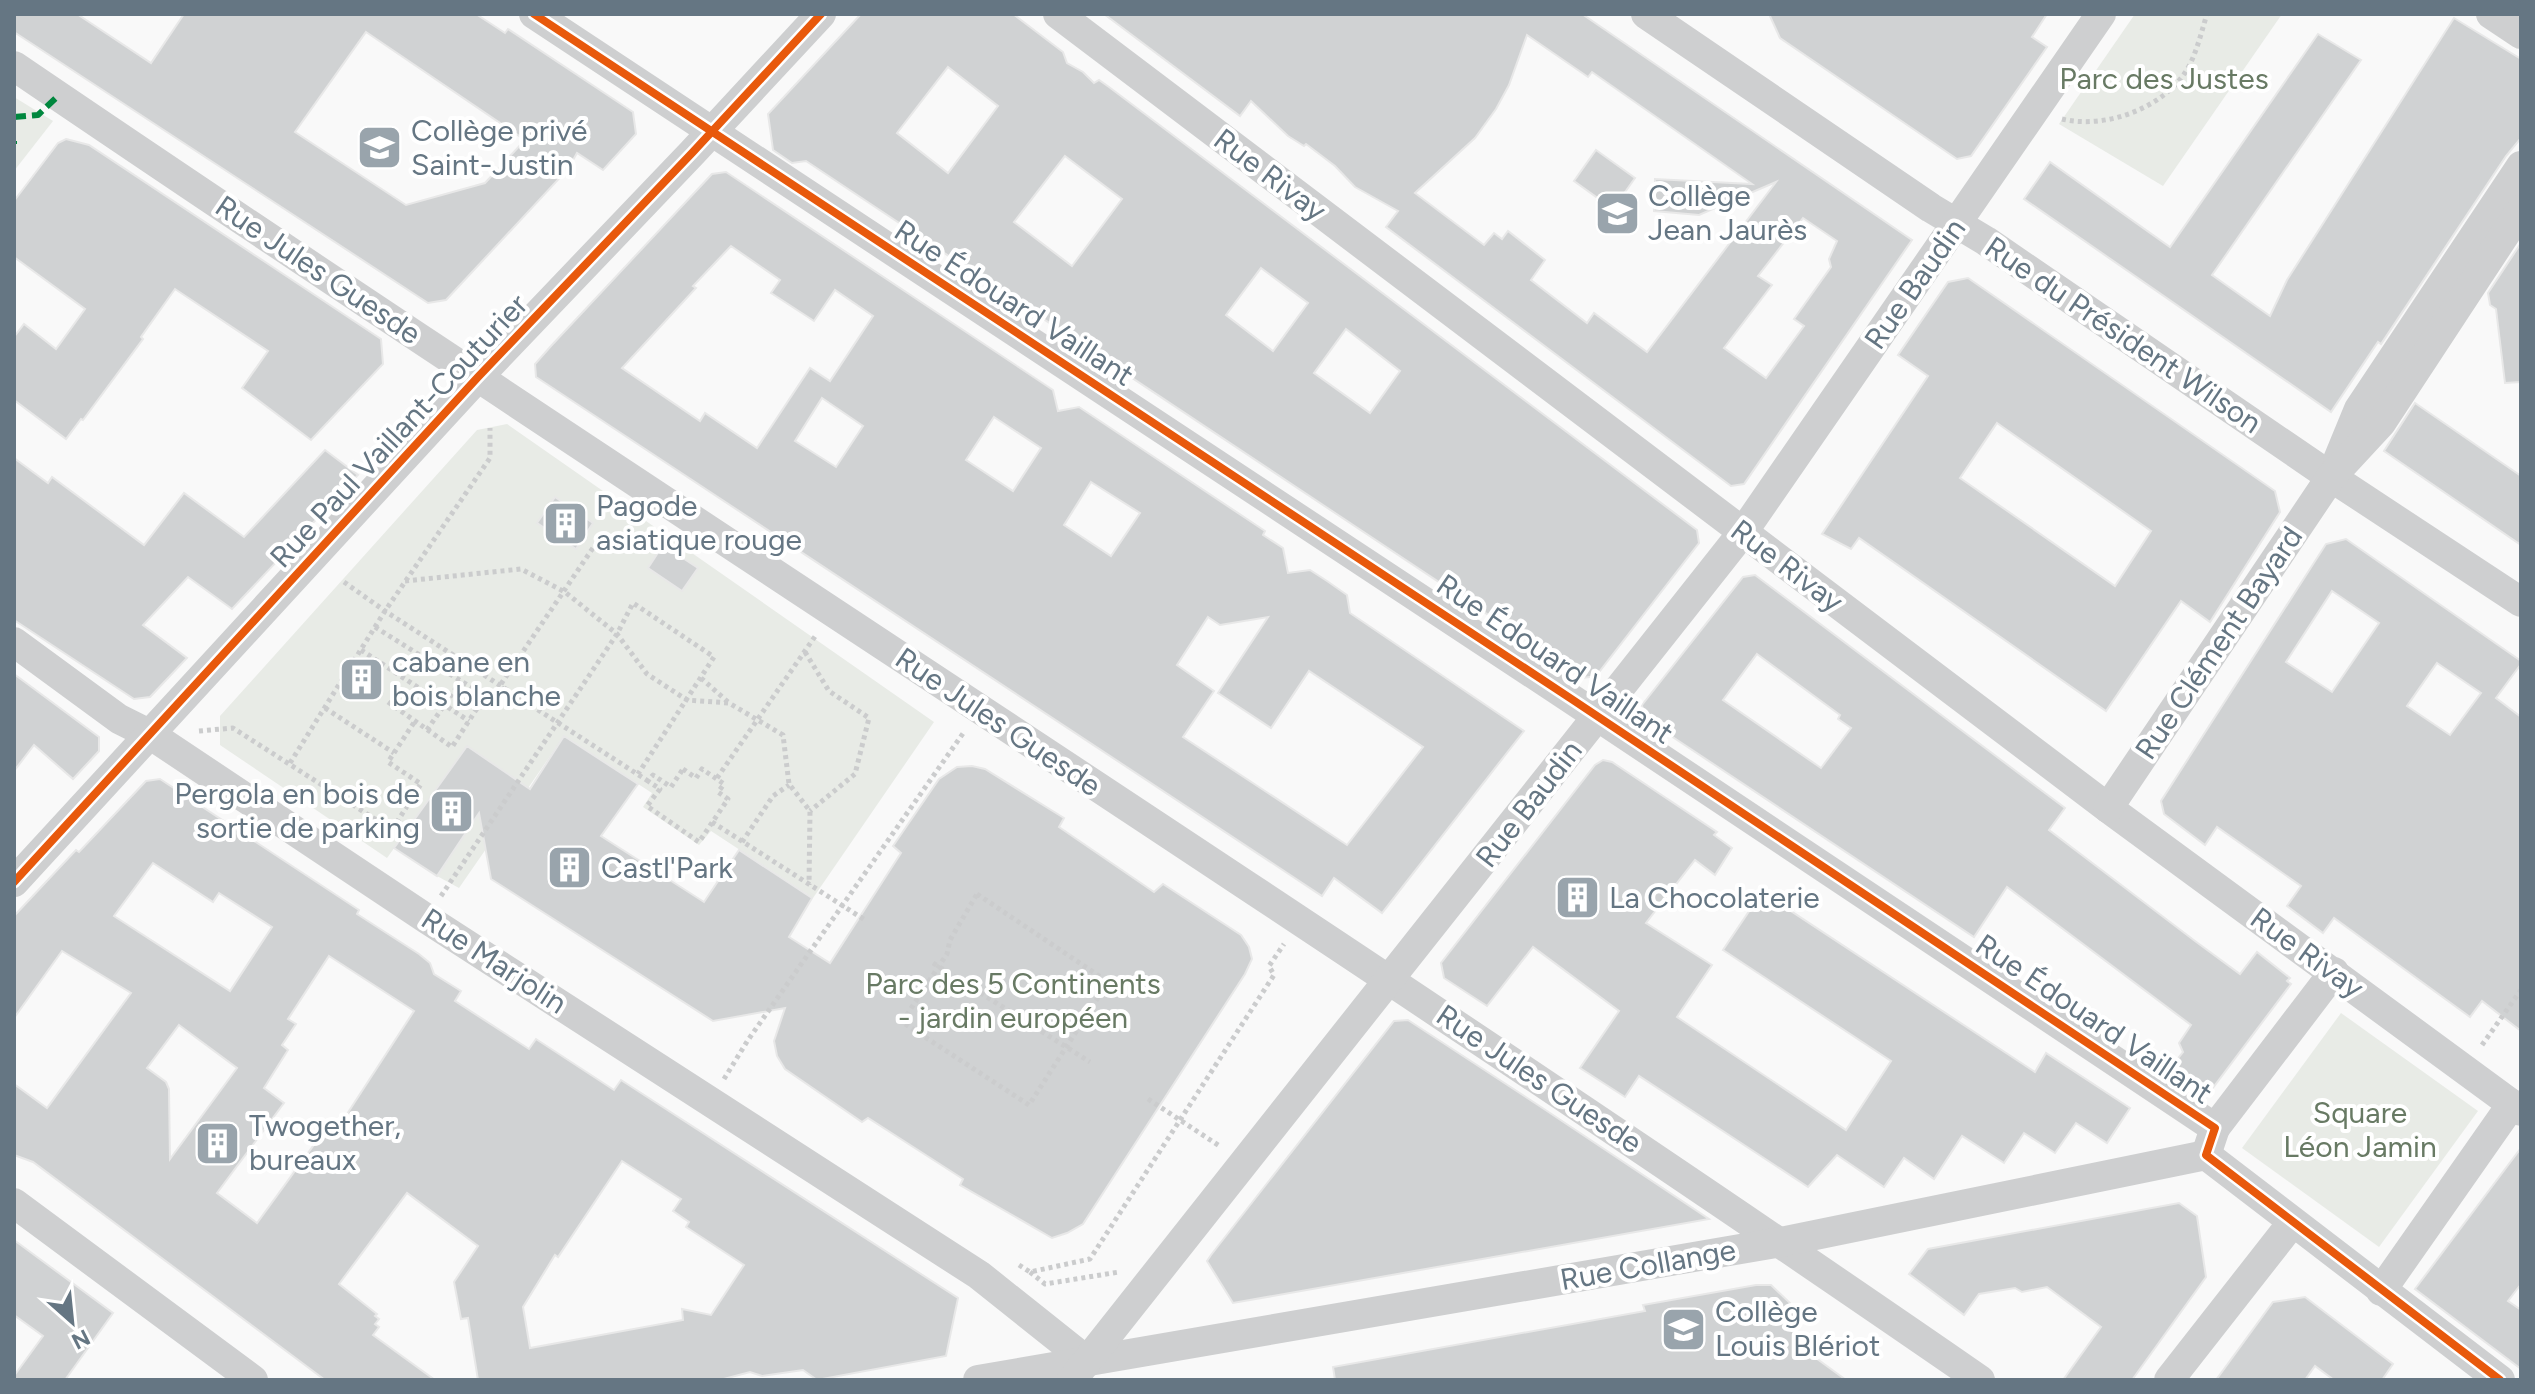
<svg xmlns="http://www.w3.org/2000/svg" width="2535" height="1394" font-family="Figtree,sans-serif">
  <rect width="100%" height="100%" fill="#f9f9f9"/>
  <g fill="#e8ebe6">
    <polygon points="2135,14 2282,14 2163,186 2059,124"/>
    <polygon points="14,97 53,121 14,171"/>
    <polygon points="507,424 934,722 813,898 711,831 699,845 643,807 652,793 564,736 459,888 437,876 505,774 467,747 387,858 220,745 220,716 477,430"/>
    <polygon points="2341,1013 2478,1111 2379,1247 2242,1148"/>
  </g>
  <g fill="#d0d2d3" stroke="#e8e8e8" stroke-width="2" fill-rule="evenodd">
    <path d="M 14,14 L 77,14 L 151,63 L 184,14 L 476,14 L 505,33 L 508,29 L 633,112 L 636,134 L 603,170 L 577,153 L 568,169 L 446,300 L 428,303 L 14,32 ZM 366,32 L 525,140 L 485,183 L 406,205 L 295,132 Z"/>
    <path d="M 861,14 L 1013,14 L 1063,52 L 1067,63 L 1083,72 L 1094,83 L 1099,80 L 1109,87 L 1697,530 L 1699,543 L 1596,676 L 1583,678 L 806,161 L 792,163 L 773,150 L 768,114 ZM 948,67 L 998,106 L 948,173 L 897,133 ZM 1065,156 L 1122,199 L 1072,266 L 1014,222 ZM 1261,268 L 1308,303 L 1273,351 L 1226,315 ZM 1346,329 L 1400,371 L 1370,413 L 1314,373 Z"/>
    <path d="M 1104,14 L 1582,14 L 1912,240 L 1744,484 L 1731,486 L 1386,227 L 1398,211 L 1355,187 L 1335,166 L 1306,144 L 1304,146 L 1288,136 L 1251,101 L 1240,116 ZM 1527,35 L 1588,77 L 1592,72 L 1752,184 L 1655,179 L 1654,211 L 1699,215 L 1776,182 L 1647,352 L 1594,313 L 1587,323 L 1531,280 L 1545,260 L 1508,231 L 1502,239 L 1494,233 L 1484,245 L 1415,193 L 1475,138 L 1496,109 L 1509,85 ZM 1803,218 L 1837,241 L 1829,259 L 1831,267 L 1794,319 L 1804,326 L 1766,378 L 1724,348 L 1772,285 L 1758,276 Z"/>
    <polygon points="1769,14 2047,14 2032,37 2047,47 1971,156 1957,159 1780,38"/>
    <polygon points="2454,18 2521,59 2521,138 2506,156 2381,344 2378,342 2331,412 2024,199 2050,162 2170,247 2318,34 2361,60 2212,275 2270,316 2287,280"/>
    <polygon points="66,139 89,145 381,339 383,364 311,440 242,388 268,351 175,289 141,337 143,339 83,420 81,419 66,439 14,400 14,337 24,324 56,349 85,309 14,257 14,201 58,143"/>
    <polygon points="1596,150 1635,178 1613,209 1574,181"/>
    <path d="M 726,172 L 1053,390 L 1058,411 L 1079,407 L 1265,531 L 1263,535 L 1283,548 L 1288,573 L 1310,570 L 1327,581 L 1347,595 L 1350,613 L 1524,731 L 1382,913 L 1334,878 L 1322,896 L 536,377 L 535,364 L 551,346 L 712,174 ZM 731,246 L 780,280 L 771,293 L 814,321 L 835,290 L 873,316 L 830,381 L 810,368 L 757,448 L 705,413 L 700,421 L 622,368 L 696,288 L 693,286 ZM 822,398 L 863,426 L 836,467 L 795,441 ZM 994,417 L 1041,448 L 1013,491 L 966,460 ZM 1091,482 L 1140,513 L 1111,556 L 1064,525 ZM 1208,617 L 1220,625 L 1268,617 L 1218,693 L 1271,728 L 1309,671 L 1423,747 L 1347,845 L 1183,737 L 1214,691 L 1177,665 Z"/>
    <polygon points="2521,243 2521,382 2505,383 2496,309 2490,305 2488,293"/>
    <path d="M 1968,278 L 2275,491 L 2280,512 L 2210,622 L 2181,601 L 2106,711 L 1859,538 L 1851,549 L 1822,534 L 1928,376 L 1898,355 L 1948,282 ZM 1997,423 L 2151,531 L 2115,586 L 1960,478 Z"/>
    <polygon points="2415,403 2521,476 2521,545 2384,451"/>
    <polygon points="325,450 358,475 232,609 188,577 143,625 187,658 150,697 134,699 14,620 14,458 48,483 52,477 144,545 184,493 244,537"/>
    <polygon points="555,497 593,523 576,549 537,523"/>
    <path d="M 2346,539 L 2521,661 L 2521,664 L 2496,698 L 2521,717 L 2521,1031 L 2482,1001 L 2470,1017 L 2334,918 L 2323,933 L 2287,906 L 2301,886 L 2217,827 L 2205,845 L 2164,814 L 2161,801 L 2326,544 ZM 2332,591 L 2379,623 L 2332,692 L 2286,662 ZM 2437,663 L 2481,693 L 2450,735 L 2407,706 Z"/>
    <polygon points="663,545 698,568 682,591 648,568"/>
    <path d="M 1755,575 L 2065,808 L 2049,830 L 2195,941 L 2240,974 L 2257,952 L 2290,978 L 2287,981 L 2291,984 L 2212,1089 L 2208,1086 L 2205,1090 L 2171,1067 L 2183,1052 L 2179,1043 L 2191,1025 L 2007,887 L 1974,937 L 1644,718 L 1642,705 L 1743,577 ZM 1757,654 L 1840,715 L 1838,719 L 1851,728 L 1821,768 L 1723,700 Z"/>
    <polygon points="14,674 99,737 99,751 73,779 34,745 14,771"/>
    <polygon points="564,736 638,784 601,836 704,902 739,850 812,898 789,937 830,963 901,853 893,846 939,779 957,767 972,766 985,769 1064,818 1059,827 1154,892 1163,884 1241,935 1249,947 1252,959 1245,974 1083,1224 1067,1233 1052,1238 960,1185 963,1179 868,1118 862,1122 785,1069 777,1056 774,1041 785,1008 713,1021 491,879 479,813 437,876 394,848 467,746 530,789"/>
    <polygon points="1603,760 1612,762 1717,832 1714,835 1732,848 1715,875 1695,860 1646,923 1712,965 1677,1017 1846,1130 1891,1061 1723,950 1762,892 2035,1072 2046,1053 2130,1108 2107,1143 2076,1123 2055,1153 2024,1133 2004,1163 1962,1136 1934,1179 1904,1158 1884,1187 1837,1155 1808,1187 1639,1076 1625,1097 1580,1068 1619,1011 1533,947 1487,1006 1444,978 1441,963 1595,765"/>
    <path d="M 160,779 L 359,910 L 357,914 L 419,954 L 430,963 L 434,974 L 461,991 L 455,1001 L 529,1049 L 536,1039 L 614,1090 L 621,1080 L 958,1298 L 946,1356 L 817,1380 L 803,1370 L 762,1376 L 750,1372 L 720,1380 L 478,1380 L 468,1318 L 461,1319 L 454,1282 L 478,1246 L 407,1193 L 339,1284 L 377,1314 L 375,1316 L 379,1319 L 375,1324 L 379,1327 L 373,1335 L 435,1380 L 325,1380 L 33,1162 L 14,1155 L 14,1084 L 47,1108 L 131,993 L 62,951 L 14,1018 L 14,916 L 76,850 L 79,852 L 146,781 ZM 153,863 L 213,902 L 219,893 L 272,927 L 230,991 L 114,916 ZM 329,956 L 414,1011 L 332,1137 L 324,1131 L 257,1223 L 217,1193 L 284,1103 L 264,1088 L 288,1050 L 282,1045 L 296,1024 L 288,1019 ZM 179,1025 L 237,1068 L 170,1159 L 169,1089 L 166,1082 L 147,1068 ZM 622,1161 L 681,1199 L 673,1211 L 689,1222 L 686,1227 L 744,1265 L 711,1315 L 682,1309 L 683,1320 L 530,1348 L 523,1307 L 555,1255 L 558,1257 Z"/>
    <polygon points="1408,1020 1538,1105 1709,1219 1233,1303 1207,1261 1211,1255 1394,1021"/>
    <polygon points="2521,1148 2521,1284 2508,1301 2521,1310 2521,1369 2415,1289"/>
    <polygon points="2179,1203 2197,1216 2206,1277 2132,1380 2063,1380 2101,1327 2047,1287 2022,1292 2015,1288 1979,1294 1964,1315 1909,1274 1928,1249"/>
    <polygon points="14,1240 113,1313 65,1380 14,1380 14,1376 43,1336 14,1315"/>
    <polygon points="1756,1285 1771,1285 1790,1303 1796,1319 1794,1342 1846,1380 1335,1380 1333,1367 1645,1311 1643,1305"/>
    <polygon points="2305,1297 2393,1364 2382,1380 2334,1380 2315,1366 2305,1380 2216,1380 2273,1302"/>
  </g>
  <g fill="none" stroke-linecap="round" stroke-linejoin="round">
    <g stroke="#cbcccd" stroke-width="5" stroke-dasharray="4 4" stroke-linecap="butt">
      <path d="M 2062,119 C 2107,130 2171,106 2191,62 C 2198,47 2202,30 2207,14"/>
      <polyline points="405,581 521,569 565,592 617,634 647,674 687,700 729,703 783,735 789,784 810,811 809,885"/>
      <polyline points="344,582 385,611 648,781"/>
      <polyline points="375,627 485,696"/>
      <polyline points="361,650 469,721"/>
      <polyline points="805,652 829,691 869,718 855,774 810,811"/>
      <polyline points="701,678 728,702"/>
      <polyline points="501,684 597,542"/>
      <polyline points="388,702 452,747 485,696 495,703 505,687"/>
      <polyline points="325,708 394,753"/>
      <polyline points="427,730 461,681"/>
      <polyline points="199,731 233,728 392,830 421,784 388,762 415,721"/>
      <polyline points="290,763 385,611 490,458 490,428"/>
      <polygon points="683,769 696,778 702,769 724,784 718,792 728,799 699,842 647,806 660,789 648,781 653,775 671,787"/>
      <polyline points="717,778 816,635"/>
      <polyline points="712,822 865,920"/>
      <polyline points="742,842 773,796 789,785"/>
      <polygon points="977,894 1108,982 1029,1105 902,1022 947,954 950,940"/>
      <polyline points="441,896 617,634 633,603 714,657 638,774"/>
      <polyline points="933,963 1090,1062"/>
      <polyline points="2482,1045 2521,990"/>
      <polyline points="724,1079 748,1040 964,732"/>
      <polyline points="1148,1099 1221,1147"/>
      <polyline points="1019,1265 1030,1272 1090,1259 1274,975 1269,966 1284,944"/>
      <polyline points="1030,1272 1045,1284 1119,1272"/>
    </g>
    <g stroke="#cecfd0" stroke-width="30">
      <polyline points="534,14 1573,700 2215,1128 2206,1155"/>
      <polyline points="1058,14 2108,808 2521,1111"/>
      <polyline points="1646,14 1931,208 1986,241 2331,477 2521,602"/>
      <polyline points="2491,14 2521,34"/>
      <path d="M 14,66 C 666,509 1331,932 1980,1380"/>
      <polyline points="2338,460 2359,409 2521,166"/>
      <polyline points="14,642 119,719 151,735 427,919 979,1275 1087,1361"/>
      <polyline points="2108,808 2331,477 2381,423 2521,210"/>
      <polyline points="14,882 478,377 692,153 821,14"/>
      <polyline points="2215,1128 2334,972"/>
      <polyline points="2206,1155 2500,1380"/>
      <polyline points="14,1203 253,1380"/>
      <polyline points="2381,1291 2512,1104"/>
      <polyline points="978,1380 1781,1242 2206,1155"/>
      <polyline points="1072,1380 1743,532 2101,14"/>
      <polyline points="2169,1380 2292,1223"/>
    </g>
    <g stroke="#00873e" stroke-width="6" stroke-dasharray="12 6" stroke-linecap="butt">
      <polyline points="14,117 38,115 58,96"/>
      <polyline points="14,141 14,144"/>
    </g>
    <defs>
      <g id="cycleway">
        <polyline points="534,14 1573,700 2215,1128 2206,1155 2500,1380"/>
        <polyline points="14,882 478,377 692,153 821,14"/>
      </g>
    </defs>
    <use href="#cycleway" stroke="#fff" stroke-width="13"/>
    <use href="#cycleway" stroke="#e8590c" stroke-width="8"/>
  </g>
  <defs>
    <symbol id="school-square" viewBox="-11 -11 22 22"><rect x="-9" y="-9" width="18" height="18" rx="4" fill="#99a4ac" stroke="#fff"/><path d="M0-5L7-2L0 1L-7-2ZM-4 1L0 2.5L4 1V4Q0 6-4 4Z" fill="#fff"/></symbol>
    <symbol id="building-square" viewBox="-11 -11 22 22"><rect x="-9" y="-9" width="18" height="18" rx="4" fill="#99a4ac" stroke="#fff"/><path d="M-4-6H4V6H1V3H-1V6H-4ZM-2.5-4.3h1.7v1.8h-1.7ZM.8-4.3h1.7v1.8H.8ZM-2.5-1h1.7V.8h-1.7ZM.8-1h1.7V.8H.8Z" fill="#fff"/></symbol>
  </defs>
  <g fill-rule="evenodd">
    <use href="#school-square" x="354" y="122" width="51" height="51"/>
    <use href="#school-square" x="1592" y="188" width="51" height="51"/>
    <use href="#building-square" x="540" y="498" width="51" height="51"/>
    <use href="#building-square" x="336" y="654" width="51" height="51"/>
    <use href="#building-square" x="426" y="786" width="51" height="51"/>
    <use href="#building-square" x="544" y="842" width="51" height="51"/>
    <use href="#building-square" x="1552" y="872" width="51" height="51"/>
    <use href="#building-square" x="192" y="1118" width="51" height="51"/>
    <use href="#school-square" x="1658" y="1304" width="51" height="51"/>
  </g>
  <g text-anchor="middle" stroke-width="8" stroke-linejoin="round" paint-order="stroke">
    <g font-size="30" fill="#687a64" stroke="#fff">
      <text x="2164" y="89">Parc des Justes</text>
      <text x="1013" y="994">Parc des 5 Continents<tspan x="1013" dy="34">- jardin européen</tspan></text>
      <text x="2360" y="1123">Square<tspan x="2360" dy="34">Léon Jamin</tspan></text>
    </g>
    <g font-size="30" fill="#657683" stroke="#fff" text-anchor="start">
      <text x="411" y="141">Collège privé<tspan x="411" dy="34">Saint-Justin</tspan></text>
      <text x="1648" y="206">Collège<tspan x="1648" dy="34">Jean Jaurès</tspan></text>
      <text x="596" y="516">Pagode<tspan x="596" dy="34">asiatique rouge</tspan></text>
      <text x="392" y="672">cabane en<tspan x="392" dy="34">bois blanche</tspan></text>
      <text x="420" y="804" text-anchor="end">Pergola en bois de<tspan x="420" dy="34">sortie de parking</tspan></text>
      <text x="601" y="878">Castl'Park</text>
      <text x="1609" y="908">La Chocolaterie</text>
      <text x="249" y="1136">Twogether,<tspan x="249" dy="34">bureaux</tspan></text>
      <text x="1715" y="1322">Collège<tspan x="1715" dy="34">Louis Blériot</tspan></text>
    </g>
    <g font-size="30" fill="#657683" stroke="#fff">
      <text transform="translate(1270 175) rotate(37)" y="10">Rue Rivay</text>
      <text transform="translate(318 270) rotate(34)" y="10">Rue Jules Guesde</text>
      <text transform="translate(1915 284) rotate(-55)" y="10">Rue Baudin</text>
      <text transform="translate(1014 303) rotate(33)" y="10">Rue Édouard Vaillant</text>
      <text transform="translate(2123 335) rotate(34)" y="10">Rue du Président Wilson</text>
      <text transform="translate(399 431) rotate(-47)" y="10">Rue Paul Vaillant-Couturier</text>
      <text transform="translate(1787 566) rotate(37)" y="10">Rue Rivay</text>
      <text transform="translate(2219 643) rotate(-56)" y="10">Rue Clément Bayard</text>
      <text transform="translate(1555 659) rotate(34)" y="10">Rue Édouard Vaillant</text>
      <text transform="translate(998 722) rotate(34)" y="10">Rue Jules Guesde</text>
      <text transform="translate(1529 804) rotate(-52)" y="10">Rue Baudin</text>
      <text transform="translate(2307 953) rotate(36)" y="10">Rue Rivay</text>
      <text transform="translate(494 961) rotate(33)" y="10">Rue Marjolin</text>
      <text transform="translate(2094 1019) rotate(34)" y="10">Rue Édouard Vaillant</text>
      <text transform="translate(1539 1079) rotate(34)" y="10">Rue Jules Guesde</text>
      <text transform="translate(1648 1265) rotate(-10)" y="10">Rue Collange</text>
    </g>
  </g>
  <rect width="2535" height="1394" fill="none" stroke="#657683" stroke-width="32"/>
  <g transform="translate(72 1322) rotate(153)" stroke="#ffffff" stroke-width="6" paint-order="stroke">
  <path d="M0-6L14 30L0 20L-14 30Z" fill="#657683"/>
  <text y="-12" font-size="22" font-weight="bold" text-anchor="middle" fill="#657683">N</text>
  </g>
</svg>
